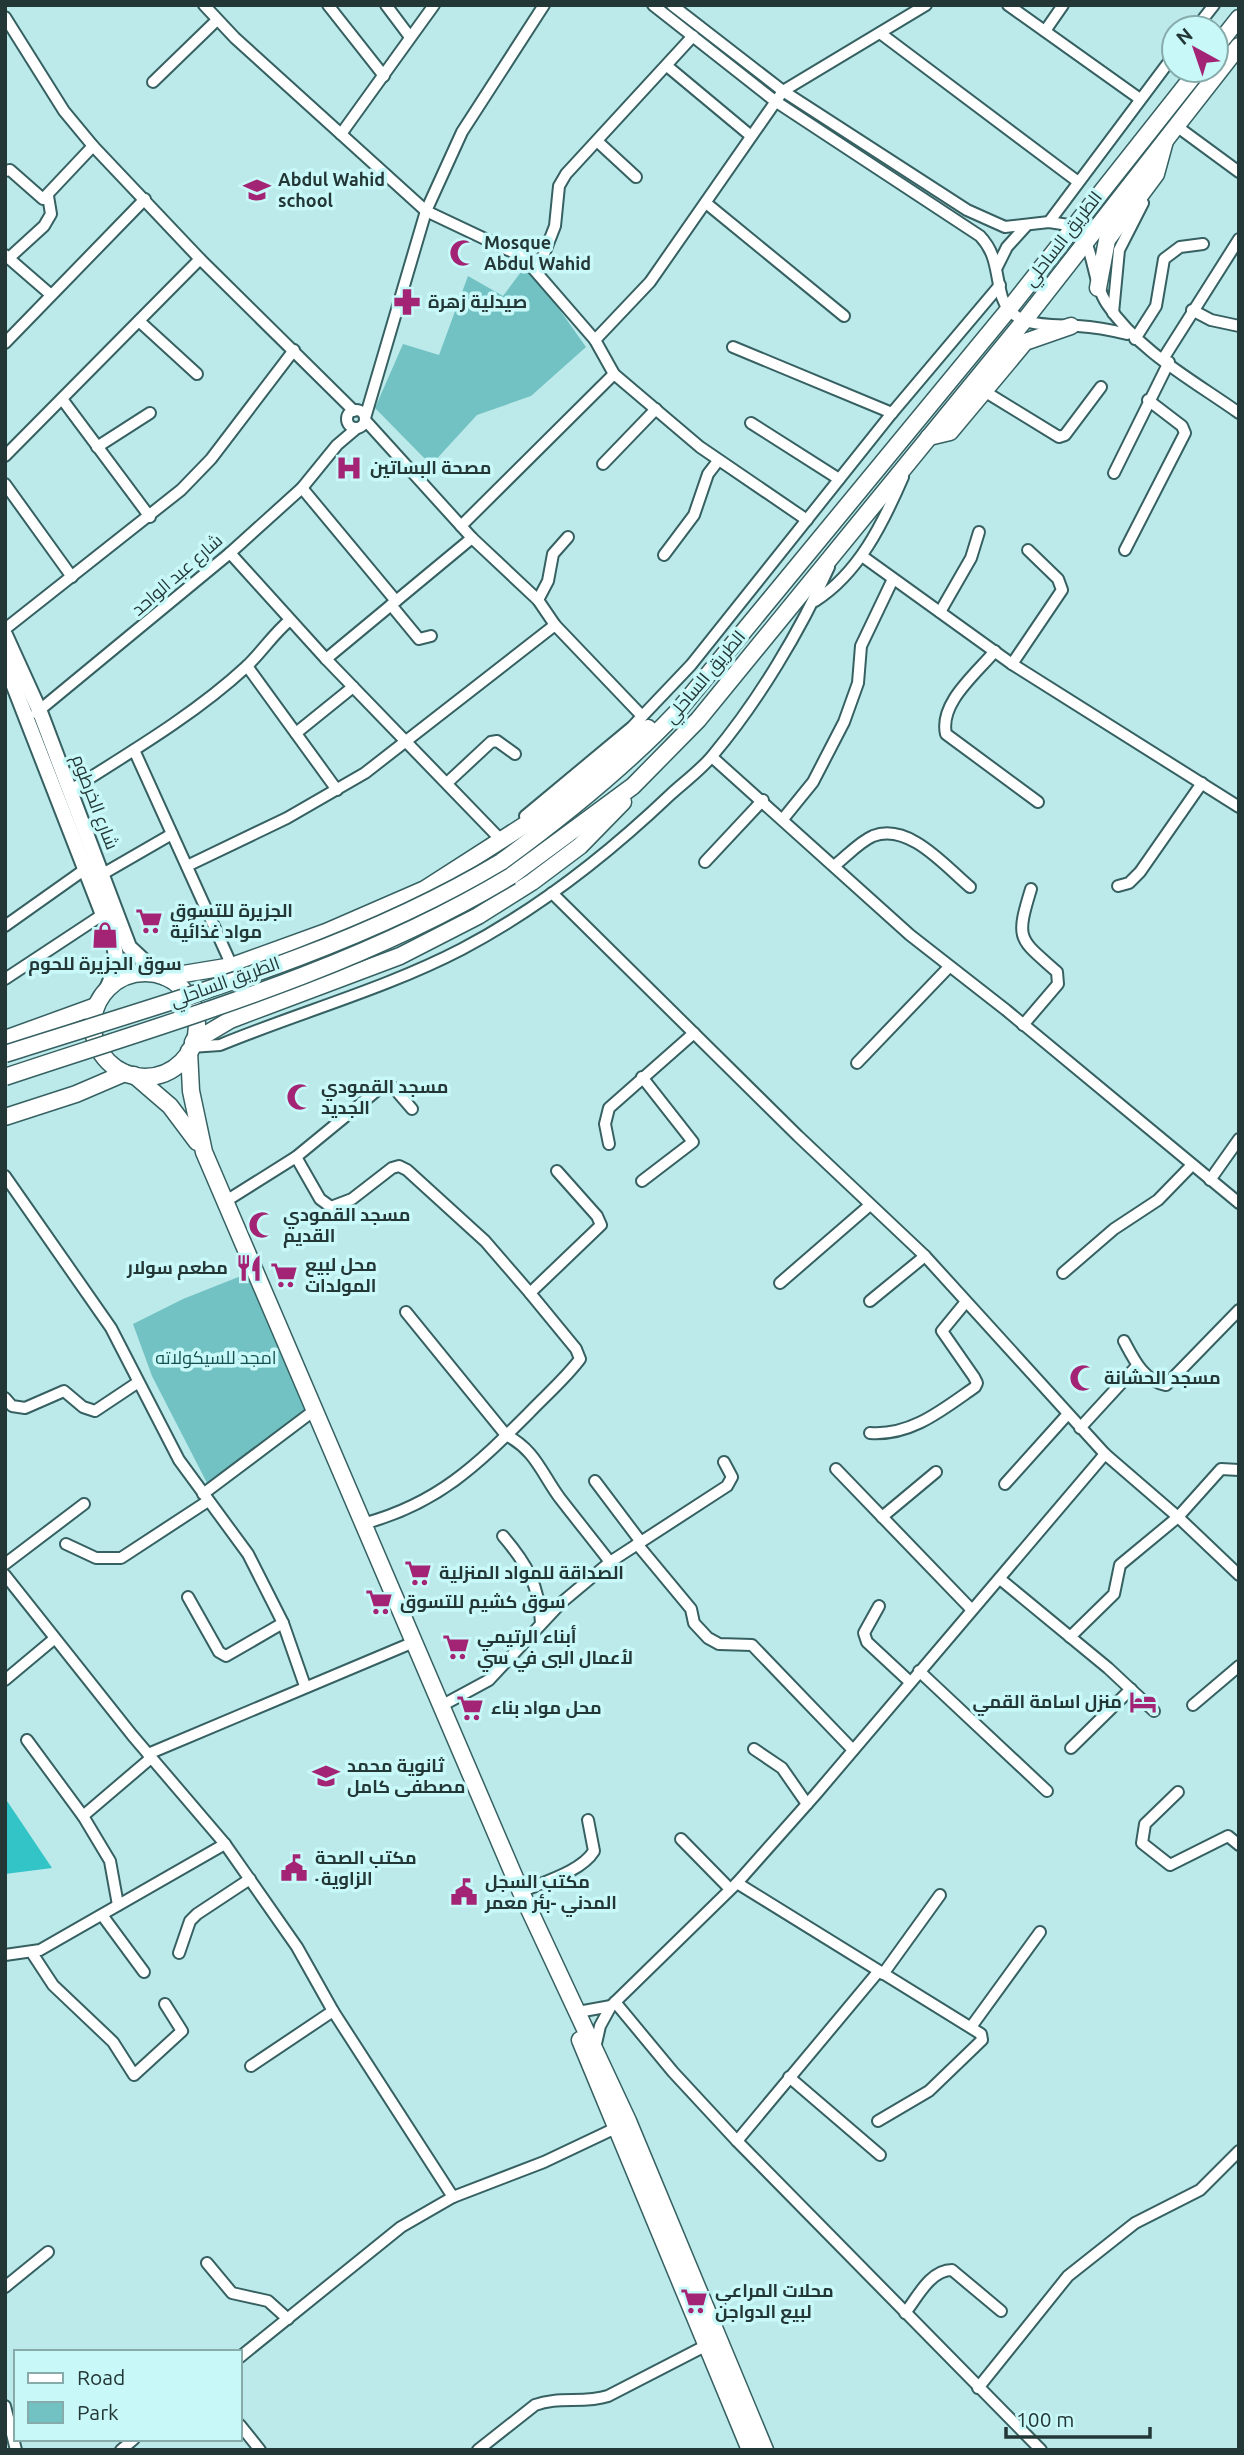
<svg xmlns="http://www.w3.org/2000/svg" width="1244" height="2455" font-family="Ubuntu,Cairo,sans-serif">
  <rect width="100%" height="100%" fill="#bceaeb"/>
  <g fill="#72c1c3">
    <polygon points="527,264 586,347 531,396 477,415 431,465 375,408 403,344 439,355 468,276 503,296"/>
    <polygon points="251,1272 310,1419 207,1483 152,1376 133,1324 183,1299"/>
  </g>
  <polygon fill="#32c4c6" points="5,1798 52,1868 5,1874"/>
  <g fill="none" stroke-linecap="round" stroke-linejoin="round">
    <defs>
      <g id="minor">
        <polyline points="204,5 235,38 426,211 523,257 595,340 614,374 700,447 807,520"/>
        <polyline points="328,5 384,76"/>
        <polyline points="386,5 410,37"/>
        <path d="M 653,5 L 775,101 L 980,236 C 998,255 995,274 1002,297 C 1013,330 1051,324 1078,326 C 1095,327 1111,330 1127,334"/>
        <path d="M 672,5 L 783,91 L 967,210 L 1005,227 L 1049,222 L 1075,226 C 1095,245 1091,280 1107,304 C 1138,351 1194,381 1239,413"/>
        <polyline points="1008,5 1140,99"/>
        <polyline points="5,17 64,111 93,146 200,259 354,411"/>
        <polyline points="1196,28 1214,5"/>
        <polyline points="1045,31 1063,5"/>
        <polyline points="880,33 1077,181"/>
        <polyline points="667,66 751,136"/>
        <polyline points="153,82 217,20"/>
        <polyline points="1175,125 1239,172"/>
        <polyline points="341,134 434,5"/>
        <polyline points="597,141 636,177"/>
        <polyline points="5,171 10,170 43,199 93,146"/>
        <polyline points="706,203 844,316"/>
        <polyline points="1049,222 1174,55"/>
        <polyline points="5,255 50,294"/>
        <polyline points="9,258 44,226 51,214 48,196"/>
        <polyline points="997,267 1007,247 1027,225"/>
        <polyline points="537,272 555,226 559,186 566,174 693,36"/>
        <polyline points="1192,310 1211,320 1239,326"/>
        <polyline points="1113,313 1119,250 1143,203"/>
        <polyline points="139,321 197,374"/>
        <polyline points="1135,339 1156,306 1164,259 1180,247 1203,244"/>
        <polyline points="595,340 650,282 783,91 926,5"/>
        <polyline points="5,343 145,199"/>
        <polyline points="733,347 892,413"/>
        <polyline points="1163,359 1239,239"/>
        <polyline points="984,391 1059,437 1065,435 1101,387"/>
        <polyline points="62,399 150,517"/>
        <circle cx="356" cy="419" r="9"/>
        <polyline points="365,418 426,211 462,132 544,5"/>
        <polyline points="365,420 472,538 538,600 555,625 642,716"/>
        <polyline points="751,423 839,479"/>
        <polyline points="97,447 150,413"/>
        <polyline points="5,456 200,259"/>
        <polyline points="603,464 656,409"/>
        <polyline points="1114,473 1169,362"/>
        <polyline points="5,484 72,577"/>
        <polyline points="302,488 396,601"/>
        <polyline points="461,526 614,374"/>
        <polyline points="1125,550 1185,433 1182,426 1148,400"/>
        <polyline points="230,553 326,659 503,842"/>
        <polyline points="664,555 694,515 708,474 718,461"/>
        <polyline points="862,556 1012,664 1239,807"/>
        <polyline points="538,600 548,581 553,554 568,537"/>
        <path d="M 815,601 C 859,573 883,523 903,477"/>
        <polyline points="391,605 419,639 431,636"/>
        <polyline points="940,612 971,558 979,532"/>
        <polyline points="5,629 181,490 211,459 294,350"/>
        <path d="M 995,651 C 976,674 939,703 946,734 L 1038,802"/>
        <polyline points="326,659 472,538"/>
        <polyline points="1012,664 1062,590 1058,579 1028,550"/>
        <polyline points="247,666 337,790"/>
        <polyline points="36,713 230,553 302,488 337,445 357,428"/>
        <polyline points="296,733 353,687"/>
        <polyline points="134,750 232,966"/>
        <polyline points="712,757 910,935 1006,1010 1239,1203"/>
        <polyline points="447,783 491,742 497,741 515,754"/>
        <path d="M 69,791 C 129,753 194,715 246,667 C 262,652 273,634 290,620"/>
        <polyline points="525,816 632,727 691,665 892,413 1000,285"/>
        <polyline points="783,819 813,782 844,722 858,683 861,646 893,579"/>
        <polyline points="705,862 763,800"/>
        <polyline points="187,866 287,818 365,773 555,625"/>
        <path d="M 834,866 C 846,857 859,842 873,836 C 909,822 946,867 970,887"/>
        <polyline points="101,875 172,834"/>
        <polyline points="1118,886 1129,883 1140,872 1202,783"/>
        <polyline points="552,893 798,1136 925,1256 1105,1454 1178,1517 1239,1575"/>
        <polyline points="5,926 84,870"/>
        <polyline points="5,979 102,915"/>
        <path d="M 1023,1025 L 1058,984 L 1057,972 C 1019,938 1015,941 1031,889"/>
        <path d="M 191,1047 L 220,1045 C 300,1012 385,989 462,949 C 538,909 608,854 670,795 C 684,782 701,770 713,755 C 759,700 800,631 829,567"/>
        <polyline points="857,1063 949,967"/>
        <polyline points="642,1077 693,1142 642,1181"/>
        <polyline points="609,1144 605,1124 609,1108 694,1033"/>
        <polyline points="296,1157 320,1199 331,1207 352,1199 392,1168 399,1166 407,1170 485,1241 530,1293"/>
        <polyline points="5,1176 111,1328 179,1460 248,1554 283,1623 305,1686"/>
        <polyline points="1210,1180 1239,1139"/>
        <polyline points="226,1201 296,1157 380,1088 394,1088 412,1109"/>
        <polyline points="1063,1273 1114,1229 1158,1200 1192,1165"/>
        <polyline points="780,1283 870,1205"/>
        <polyline points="870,1301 925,1256"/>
        <path d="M 406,1312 L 506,1435 C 535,1450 541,1472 559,1497 C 576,1519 593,1540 610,1562"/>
        <path d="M 1124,1341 C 1134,1360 1144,1381 1166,1385 L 1239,1310"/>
        <polyline points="5,1398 12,1406 25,1408 64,1391 83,1407 95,1411 137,1383"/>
        <polyline points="1080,1428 1137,1366"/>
        <path d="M 870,1433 C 911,1436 942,1410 975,1387 L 977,1383 L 974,1377 L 942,1331 L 965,1303"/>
        <polyline points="836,1469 971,1609"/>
        <polyline points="595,1481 641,1542"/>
        <polyline points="1005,1484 1067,1415"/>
        <polyline points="203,1494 316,1409"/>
        <polyline points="882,1517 936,1472"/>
        <path d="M 366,1523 C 438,1503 476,1466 528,1414 C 545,1396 565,1379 580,1359 L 576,1349 L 530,1293 L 601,1225 L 597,1216 L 557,1171"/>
        <path d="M 503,1536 C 527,1564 539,1585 541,1623"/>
        <polyline points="66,1544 96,1558 121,1558 208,1501"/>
        <polyline points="637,1544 691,1609 694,1623 708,1638 719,1644 752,1645 853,1750"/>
        <polyline points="5,1564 84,1504"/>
        <polyline points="5,1575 132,1735 225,1844 297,1947 333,2011 453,2197"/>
        <polyline points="1000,1579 1108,1668 1154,1711"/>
        <polyline points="188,1597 219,1652 226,1656 283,1623"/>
        <polyline points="879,1606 864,1633 867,1642 910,1682"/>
        <polyline points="1070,1637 1114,1594 1120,1565 1178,1517 1221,1469 1239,1470"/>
        <polyline points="919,1671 1047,1791"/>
        <polyline points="5,1680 54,1639"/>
        <polyline points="1193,1705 1239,1666"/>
        <polyline points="441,1706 489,1680 561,1603 610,1562 727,1486 732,1477 724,1462"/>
        <polyline points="27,1740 83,1816 151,1758"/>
        <polyline points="1071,1748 1131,1689"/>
        <polyline points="754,1749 782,1768 807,1804"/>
        <polyline points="148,1754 414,1642"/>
        <polyline points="1178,1792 1145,1824 1142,1843 1170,1865 1228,1836 1239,1845"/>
        <polyline points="83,1816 110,1861 118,1905"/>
        <polyline points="681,1839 730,1889"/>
        <polyline points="737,1883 981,2034 982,2040 929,2091 878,2121"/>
        <path d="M 521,1892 C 543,1882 581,1872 594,1851 L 588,1820"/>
        <polyline points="102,1915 144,1972"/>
        <polyline points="32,1953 53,1985 113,2042 134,2075 182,2031 165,2004"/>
        <polyline points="179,1953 190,1921 197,1914 250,1879"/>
        <polyline points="5,1955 40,1950 225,1844"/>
        <polyline points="883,1974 940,1895"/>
        <polyline points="615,2002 673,2072 737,2141 1041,2450"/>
        <polyline points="578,2012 611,2006"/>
        <polyline points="971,2027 1040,1932"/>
        <polyline points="595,2048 600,2026 611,2006 737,1883 816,1794 1105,1454"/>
        <polyline points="251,2066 333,2011"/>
        <polyline points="789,2077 880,2155"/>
        <polyline points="737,2141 878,1972"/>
        <polyline points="207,2263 232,2293 268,2301 288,2319"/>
        <polyline points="5,2287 48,2252"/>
        <path d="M 905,2313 C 917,2298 930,2270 952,2270 L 1001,2311"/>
        <polyline points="240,2357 401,2227 453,2197 544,2162 620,2126"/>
        <polyline points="978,2388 1068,2276 1135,2223 1200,2190 1239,2151"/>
        <polyline points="5,2406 16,2450"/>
        <polyline points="240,2425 260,2450"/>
        <polyline points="121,2450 134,2439"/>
        <path d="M 478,2450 L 535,2405 C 558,2396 584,2404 608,2396 L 707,2345"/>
      </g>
      <g id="major">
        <polyline points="5,635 40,712 129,947 159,975"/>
        <polyline points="5,663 114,943 117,965 107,989"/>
      </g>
      <g id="highway">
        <polyline points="1216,47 1239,18"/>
        <polyline points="1098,288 1107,240 1156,174 1165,141"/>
        <polyline points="929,437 950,432 1025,342 1071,326"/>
        <path d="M 501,862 C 564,816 624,768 678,711 L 1009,309 L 1198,70"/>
        <polyline points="511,876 633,786 698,720 1024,321 1239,46"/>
        <circle cx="145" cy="1025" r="52"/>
        <polyline points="165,977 232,966 326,932 425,889 548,810 648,728"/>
        <polyline points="5,1039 96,1006"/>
        <polyline points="193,1042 230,1020 400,956 478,916 532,882 580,846 623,802"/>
        <polyline points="189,1051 191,1091 204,1152 521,1892 628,2121 765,2450"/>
        <polyline points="134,1075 170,1106 197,1142"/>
        <polyline points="5,1117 76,1094 125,1073"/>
        <polyline points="580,2040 750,2450"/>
      </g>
    </defs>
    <use href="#minor" stroke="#366061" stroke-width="14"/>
    <use href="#major" stroke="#366061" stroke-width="18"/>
    <use href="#highway" stroke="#366061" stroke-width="19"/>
    <use href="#minor" stroke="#fff" stroke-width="10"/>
    <use href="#major" stroke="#fff" stroke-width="14"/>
    <use href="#highway" stroke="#fff" stroke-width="16"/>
    <defs>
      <g id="highway-bridge">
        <path d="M 5,1054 C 173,1000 349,953 501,862"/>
        <path d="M 5,1077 C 176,1020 355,970 511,876"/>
      </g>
    </defs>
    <use href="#highway-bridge" stroke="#366061" stroke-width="19" stroke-linecap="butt"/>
    <use href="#highway-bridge" stroke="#fff" stroke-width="16"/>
  </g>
  <defs>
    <symbol id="school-bare" viewBox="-9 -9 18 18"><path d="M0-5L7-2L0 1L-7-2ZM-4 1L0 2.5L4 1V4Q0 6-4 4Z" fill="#a32475" stroke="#c9f8f8" stroke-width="2.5" paint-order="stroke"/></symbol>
    <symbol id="mosque-bare" viewBox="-9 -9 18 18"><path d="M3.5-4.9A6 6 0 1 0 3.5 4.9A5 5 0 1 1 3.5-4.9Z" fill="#a32475" stroke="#c9f8f8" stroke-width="2.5" paint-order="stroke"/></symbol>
    <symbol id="pharmacy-bare" viewBox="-9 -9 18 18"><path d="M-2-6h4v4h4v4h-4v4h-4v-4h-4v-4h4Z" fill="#a32475" stroke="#c9f8f8" stroke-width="2.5" paint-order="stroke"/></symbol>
    <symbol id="hospital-bare" viewBox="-9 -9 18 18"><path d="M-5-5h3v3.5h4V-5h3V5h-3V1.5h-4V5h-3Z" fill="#a32475" stroke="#c9f8f8" stroke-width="2.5" paint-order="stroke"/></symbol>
    <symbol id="supermarket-bare" viewBox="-9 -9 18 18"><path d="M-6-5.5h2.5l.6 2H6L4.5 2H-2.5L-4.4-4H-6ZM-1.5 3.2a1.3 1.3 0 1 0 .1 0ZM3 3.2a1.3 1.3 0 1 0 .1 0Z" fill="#a32475" stroke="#c9f8f8" stroke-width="2.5" paint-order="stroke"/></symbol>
    <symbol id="shop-bare" viewBox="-9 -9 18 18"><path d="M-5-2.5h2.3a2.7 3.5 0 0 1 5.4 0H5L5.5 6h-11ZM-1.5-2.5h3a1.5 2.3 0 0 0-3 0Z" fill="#a32475" stroke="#c9f8f8" stroke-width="2.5" paint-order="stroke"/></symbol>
    <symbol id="restaurant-bare" viewBox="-9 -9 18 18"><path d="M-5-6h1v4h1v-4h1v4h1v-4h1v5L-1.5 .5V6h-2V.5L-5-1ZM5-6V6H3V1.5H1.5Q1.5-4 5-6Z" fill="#a32475" stroke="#c9f8f8" stroke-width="2.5" paint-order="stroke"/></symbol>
    <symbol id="hotel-bare" viewBox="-9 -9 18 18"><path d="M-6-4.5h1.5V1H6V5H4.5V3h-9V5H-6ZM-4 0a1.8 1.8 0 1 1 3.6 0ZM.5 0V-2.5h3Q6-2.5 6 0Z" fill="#a32475" stroke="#c9f8f8" stroke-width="2.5" paint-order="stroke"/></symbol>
    <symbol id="civic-bare" viewBox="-9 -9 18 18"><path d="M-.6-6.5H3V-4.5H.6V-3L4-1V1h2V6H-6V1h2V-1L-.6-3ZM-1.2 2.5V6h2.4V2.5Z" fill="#a32475" stroke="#c9f8f8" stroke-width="2.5" paint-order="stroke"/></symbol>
  </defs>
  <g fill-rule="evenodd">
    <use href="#school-bare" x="238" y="171" width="38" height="38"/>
    <use href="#mosque-bare" x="444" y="234" width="38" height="38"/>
    <use href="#pharmacy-bare" x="388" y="283" width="38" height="38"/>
    <use href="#hospital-bare" x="330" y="449" width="38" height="38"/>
    <use href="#supermarket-bare" x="130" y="902" width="38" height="38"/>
    <use href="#shop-bare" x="86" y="916" width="38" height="38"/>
    <use href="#mosque-bare" x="281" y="1078" width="38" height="38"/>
    <use href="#mosque-bare" x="243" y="1206" width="38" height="38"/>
    <use href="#restaurant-bare" x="230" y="1249" width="38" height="38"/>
    <use href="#supermarket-bare" x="265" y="1256" width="38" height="38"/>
    <use href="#mosque-bare" x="1064" y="1359" width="38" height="38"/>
    <use href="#supermarket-bare" x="399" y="1554" width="38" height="38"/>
    <use href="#supermarket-bare" x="360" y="1583" width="38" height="38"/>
    <use href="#supermarket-bare" x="437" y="1628" width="38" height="38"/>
    <use href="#hotel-bare" x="1124" y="1683" width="38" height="38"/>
    <use href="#supermarket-bare" x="451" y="1689" width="38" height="38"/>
    <use href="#school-bare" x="307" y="1757" width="38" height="38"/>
    <use href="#civic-bare" x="275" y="1849" width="38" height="38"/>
    <use href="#civic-bare" x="445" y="1873" width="38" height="38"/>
    <use href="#supermarket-bare" x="675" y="2282" width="38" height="38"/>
  </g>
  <g text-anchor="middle" stroke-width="7" stroke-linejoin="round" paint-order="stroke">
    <g font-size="18" font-weight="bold" fill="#243737" stroke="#c9f8f8" text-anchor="start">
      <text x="278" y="186">Abdul Wahid<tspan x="278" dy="21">school</tspan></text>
      <text x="484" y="249">Mosque<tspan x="484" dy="21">Abdul Wahid</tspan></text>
      <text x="428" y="308">صيدلية زهرة</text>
      <text x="370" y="474">مصحة البساتين</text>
      <text x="170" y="917">الجزيرة للتسوق<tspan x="170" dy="21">مواد غذائية</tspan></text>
      <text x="105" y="970" text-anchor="middle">سوق الجزيرة للحوم</text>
      <text x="321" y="1093">مسجد القمودي<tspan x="321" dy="21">الجديد</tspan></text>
      <text x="283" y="1221">مسجد القمودي<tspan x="283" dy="21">القديم</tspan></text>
      <text x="305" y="1271">محل لبيع<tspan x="305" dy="21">المولدات</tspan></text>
      <text x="228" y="1274" text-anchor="end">مطعم سولار</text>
      <text x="1104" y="1384">مسجد الحشانة</text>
      <text x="439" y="1579">الصداقة للمواد المنزلية</text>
      <text x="400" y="1608">سوق كشيم للتسوق</text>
      <text x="477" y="1643">أبناء الرتيمي<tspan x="477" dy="21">لأعمال البى في سي</tspan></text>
      <text x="1122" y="1708" text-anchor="end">منزل اسامة القمي</text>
      <text x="491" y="1714">محل مواد بناء</text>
      <text x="347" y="1772">ثانوية محمد<tspan x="347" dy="21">مصطفى كامل</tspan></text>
      <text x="315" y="1864">مكتب الصحة<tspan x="315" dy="21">-الزاوية</tspan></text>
      <text x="485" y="1888">مكتب السجل<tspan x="485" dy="21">المدني -بئر معمر</tspan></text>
      <text x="715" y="2297">محلات المراعي<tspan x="715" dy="21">لبيع الدواجن</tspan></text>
    </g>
    <g font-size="18" fill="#243737" stroke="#c9f8f8">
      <text transform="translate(1063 239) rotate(-52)" y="6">الطريق الساحلي</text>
      <text transform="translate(177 575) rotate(-41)" y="6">شارع عبد الواحد</text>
      <text transform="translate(705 677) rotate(-50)" y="6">الطريق الساحلي</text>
      <text transform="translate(95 802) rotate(69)" y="6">شارع الخرطوم</text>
      <text transform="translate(225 982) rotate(-20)" y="6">الطريق الساحلي</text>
    </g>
    <g font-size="18" fill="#165152" stroke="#c9f8f8">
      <text x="216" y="1364">امجد للسيكولاته</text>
    </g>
  </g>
  <rect width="1244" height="2455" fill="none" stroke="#243737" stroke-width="14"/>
  <rect x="14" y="2350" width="228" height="91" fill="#c9f8f8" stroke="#87abab" stroke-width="2"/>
  <rect x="28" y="2373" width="35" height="10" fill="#ffffff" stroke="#87abab" stroke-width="2"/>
  <text x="77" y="2385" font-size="21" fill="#243737">Road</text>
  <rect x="28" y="2402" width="35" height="21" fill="#72c1c3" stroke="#87abab" stroke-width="2"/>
  <text x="77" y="2420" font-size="21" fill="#243737">Park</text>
  <g transform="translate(1195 49) rotate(320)"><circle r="33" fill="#c9f8f8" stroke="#87abab" stroke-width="2"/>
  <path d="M0-5L12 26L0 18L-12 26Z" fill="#a32475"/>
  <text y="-10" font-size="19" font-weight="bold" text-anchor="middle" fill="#243737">N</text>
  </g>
  <path d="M1006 2427v10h144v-10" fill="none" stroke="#243737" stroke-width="3.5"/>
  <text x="1016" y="2427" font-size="21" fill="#243737" stroke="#c9f8f8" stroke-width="5" paint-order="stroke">100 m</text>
</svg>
